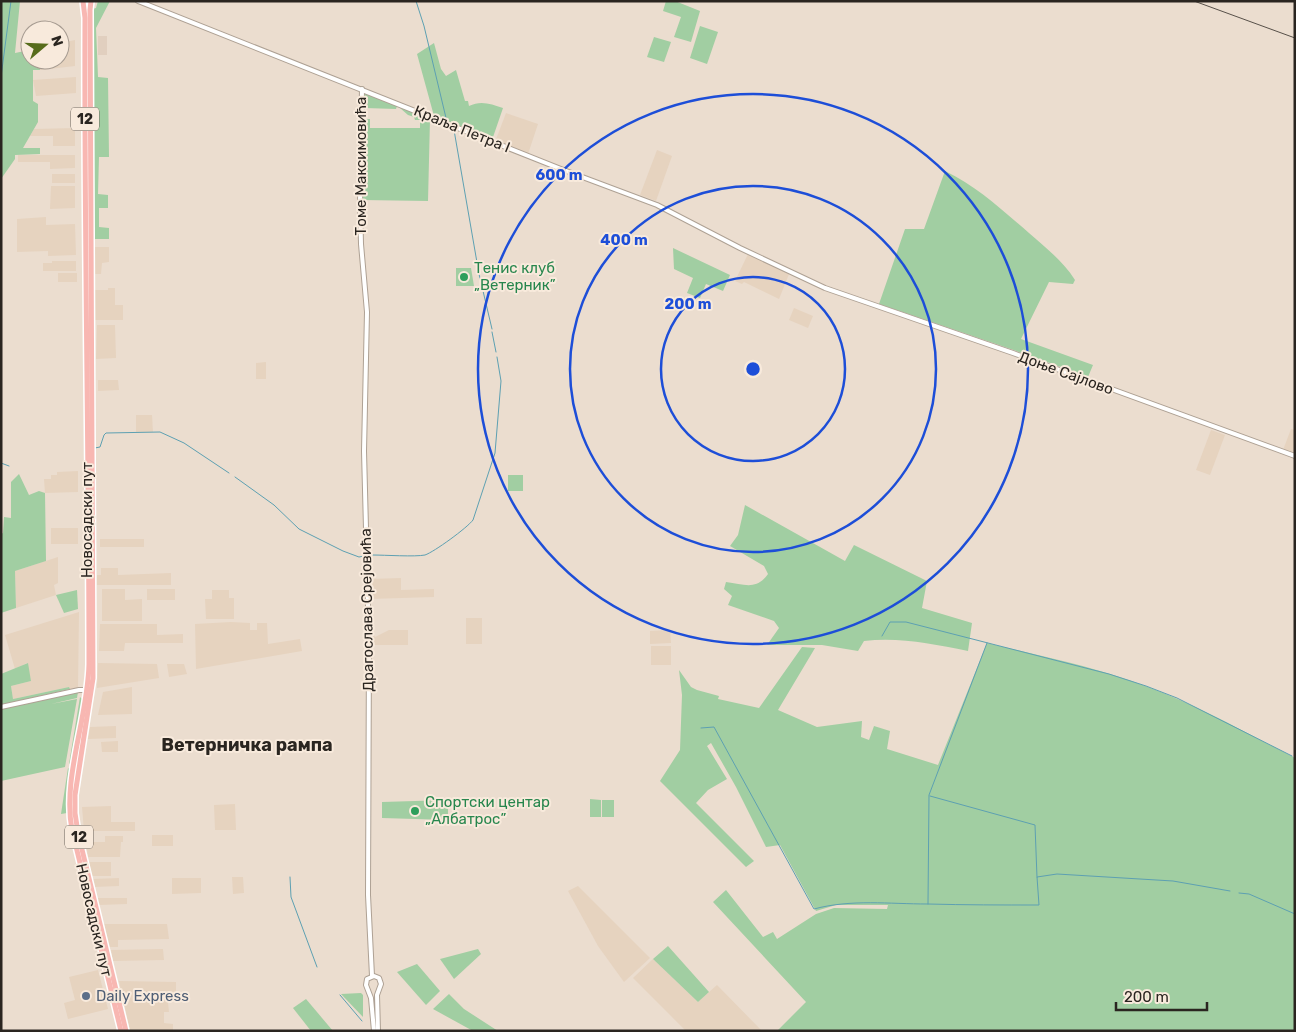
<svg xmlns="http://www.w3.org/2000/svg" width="1296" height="1032" font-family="Rubik,sans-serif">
  <rect width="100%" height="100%" fill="#ebddcf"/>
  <g fill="#e6d3bf">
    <polygon points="75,40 75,66 40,70 39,60 60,60 60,43"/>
    <polygon points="76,77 76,93 36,96 33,80"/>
    <polygon points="506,113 538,124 528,154 495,142"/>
    <polygon points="75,128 75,146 53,146 53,136 30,136 34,129"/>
    <polygon points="657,150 672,156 656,201 640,195"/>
    <polygon points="18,155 75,155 75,168 50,169 50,162 18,162"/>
    <rect x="52" y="174" width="23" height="9"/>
    <polygon points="51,186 75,186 75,208 50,209"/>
    <polygon points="46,217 46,225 75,224 76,255 48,256 48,251 17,252 17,219"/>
    <polygon points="94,247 109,247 109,262 102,263 101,274 94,274"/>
    <polygon points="748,254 789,274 779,299 744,282 742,284 735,281"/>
    <polygon points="52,261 76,261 76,271 43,271 43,263 52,263"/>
    <rect x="58" y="273" width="19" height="9"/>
    <polygon points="108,288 115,288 115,305 123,305 123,320 95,320 95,290 108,290"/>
    <polygon points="794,308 813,316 808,328 789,320"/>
    <polygon points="97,325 115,325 116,358 96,359"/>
    <polygon points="266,362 266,379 256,379 256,363"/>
    <polygon points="98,380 118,380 119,390 98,391"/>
    <polygon points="136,415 152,415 153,432 136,432"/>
    <polygon points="1291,429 1295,430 1295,454 1283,450"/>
    <polygon points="1211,430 1225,435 1210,475 1196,470"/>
    <polygon points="78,471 78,492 45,493 44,479 51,479 51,475 57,475 57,472"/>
    <rect x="51" y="528" width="27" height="16"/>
    <rect x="100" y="539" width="44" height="8"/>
    <polygon points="58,557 58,583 54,585 56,595 16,608 15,571"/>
    <polygon points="101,568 118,568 118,575 171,573 171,585 97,585 97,575 101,575"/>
    <polygon points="401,578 401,590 434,589 434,597 370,599 369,579"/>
    <polygon points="102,589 125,589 125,600 142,599 142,621 102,621"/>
    <rect x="147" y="589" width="28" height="11"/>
    <polygon points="212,590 229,590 229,598 234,598 234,619 206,619 205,599 212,599"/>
    <polygon points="79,612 78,688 70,689 69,687 13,699 11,686 31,681 27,663 15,669 5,635"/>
    <rect x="466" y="618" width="16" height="26"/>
    <polygon points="231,622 250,623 250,630 257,630 257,623 267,623 268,644 300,639 302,651 196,669 195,624"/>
    <polygon points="100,624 157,624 157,635 183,634 183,643 125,643 124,651 99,651"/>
    <polygon points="370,627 375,637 389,630 408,630 408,645 371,645"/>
    <polygon points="670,630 671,643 650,644 650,631"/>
    <rect x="651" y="646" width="20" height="19"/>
    <polygon points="98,663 157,664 159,678 97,688"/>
    <polygon points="167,664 184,664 187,674 169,677"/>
    <polygon points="132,687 132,714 98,715 103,692"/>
    <polygon points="116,726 116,738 88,739 90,727"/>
    <polygon points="118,741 118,752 102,752 101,742"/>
    <polygon points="235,804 236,830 215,830 214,805"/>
    <polygon points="111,806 111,822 135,822 135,831 84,831 82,807"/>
    <rect x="152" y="835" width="21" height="11"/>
    <polygon points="105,836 123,836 123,842 121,842 120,857 88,857 86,842 105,842"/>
    <polygon points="89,862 111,862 111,876 92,876"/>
    <polygon points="232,877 243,877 244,893 233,894"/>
    <polygon points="119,878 119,886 94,887 92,879"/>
    <polygon points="172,878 201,878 201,893 172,894"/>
    <polygon points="578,886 650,958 624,982 598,946 568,891"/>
    <polygon points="97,898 127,898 127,904 99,905"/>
    <polygon points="104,924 167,924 169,939 118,940 118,947 109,947"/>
    <polygon points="163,949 164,960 113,961 111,950"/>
    <polygon points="653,959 698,1002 717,985 762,1031 686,1031 633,978"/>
    <polygon points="98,970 108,1009 68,1019 64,1003 75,1000 69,977"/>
    <polygon points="119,981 176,982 176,992 167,993 169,1012 164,1012 164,1023 173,1024 173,1031 130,1031"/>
  </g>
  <rect fill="#e1cfbf" x="98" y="36" width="9" height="19"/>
  <g fill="#a1cea2">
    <polygon points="1,1 20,1 15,53 30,50 30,60 39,60 40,70 33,70 33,101 38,104 38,122 23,148 40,148 40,154 15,155 15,159 1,179"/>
    <polygon points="98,1 110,1 96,28 98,77 108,78 109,157 99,157 98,194 108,195 108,208 99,208 99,227 109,228 109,239 94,239 95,228 93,228 92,9 96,8"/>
    <polygon points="666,1 675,1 700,11 691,42 674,37 681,17 663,11"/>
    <polygon points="700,26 718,32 707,64 690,58"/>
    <polygon points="654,37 671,42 664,62 647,57"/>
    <path d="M 434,43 L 441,69 L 446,76 L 456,70 L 465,101 L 468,101 L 469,106 C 481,100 491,104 503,108 L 492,140 L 434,116 L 417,54 Z"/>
    <polygon points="363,92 397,106 396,109 365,108 365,116 362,115"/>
    <polygon points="401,107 430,119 428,201 362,200 363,128 362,119 370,119 370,128 420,128 420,120 415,120 414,117 408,115 400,108"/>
    <path d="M 945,171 C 977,186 1003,211 1029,233 C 1046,248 1063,261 1075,280 L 1073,284 L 1049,282 L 1021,339 L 1093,365 L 1088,377 L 1025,354 L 879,304 L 905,229 L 924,229 Z"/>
    <polygon points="673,248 730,275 723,291 706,284 700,298 687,293 693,278 674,269"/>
    <polygon points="456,268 471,268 474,286 456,286"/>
    <polygon points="19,474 29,495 39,491 45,493 46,561 15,571 16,608 1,613 1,534 3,533 4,517 11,518 11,482"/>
    <rect x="508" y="475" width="15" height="16"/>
    <path d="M 745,505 L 845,561 L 854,545 L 927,581 L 922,608 L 972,623 L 968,651 C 932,644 900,637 864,641 L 858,651 L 822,645 L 767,645 L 779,628 L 774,621 L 728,605 L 732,596 L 724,589 L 726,582 C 744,584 756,591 768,574 L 764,566 L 730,546 L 738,535 Z"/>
    <polygon points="77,590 78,609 64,613 56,595"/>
    <path d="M 987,643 C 1041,656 1096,667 1148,687 C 1199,706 1247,733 1295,758 L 1295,1031 L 777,1031 L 806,1002 L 713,902 L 726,890 L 763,937 L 773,932 L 777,939 L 816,914 L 834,908 L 887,909 L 888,905 L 836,905 L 816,911 L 780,845 L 766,847 L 736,787 L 711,743 L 707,746 L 727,779 L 708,790 L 696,803 L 754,861 L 746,867 L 660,781 L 680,750 L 682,695 L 679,670 L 691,687 L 697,690 L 719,696 L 718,699 L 759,708 L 802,647 L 815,648 L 778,710 L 817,727 L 862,721 L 861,737 L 869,740 L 874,726 L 890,731 L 887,749 L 938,765 Z"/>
    <polygon points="28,663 31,681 11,686 13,699 69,687 70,689 1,705 1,674"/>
    <polygon points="78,692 77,698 51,704 77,699 65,767 1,781 1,709"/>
    <polygon points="80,697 82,699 82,705 73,761 69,764"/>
    <polygon points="68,768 72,771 68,810 67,813 61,814"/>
    <polygon points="590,799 601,800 601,817 590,817"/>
    <polygon points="448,800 448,820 382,818 382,802"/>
    <rect x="602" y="800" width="12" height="17"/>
    <polygon points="668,946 709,992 698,1002 653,959"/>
    <polygon points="478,949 481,954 454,979 440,959"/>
    <polygon points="417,964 440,991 426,1005 397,972"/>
    <polygon points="361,993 363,995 363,1017 341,994"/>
    <polygon points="449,994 464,1009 498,1031 473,1031 433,1009"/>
    <polygon points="306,999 333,1031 311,1031 293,1008"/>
  </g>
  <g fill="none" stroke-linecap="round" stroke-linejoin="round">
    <g stroke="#5da0b2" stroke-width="1">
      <polyline points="416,1 424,26 447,122"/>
      <polyline points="1,77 11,1"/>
      <polyline points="447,126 454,130 479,274 492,329"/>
      <polyline points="492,332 496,352"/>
      <polyline points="95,448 100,447 104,435 106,433 160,432 184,443 229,473"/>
      <polyline points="1,463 9,466"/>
      <polyline points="235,477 274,505 299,529 343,551 359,557 364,556"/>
      <path d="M 373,555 C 385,555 415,557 425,555 C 434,552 467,528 473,520 L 495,453 L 501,381 L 497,357"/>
      <polyline points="882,636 890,622 906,622 1109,674 1146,686 1177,698 1292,756"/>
      <path d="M 701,728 L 714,727 L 814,909 C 851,899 889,904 928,904 C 965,905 1002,905 1039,905 L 1037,877 L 1057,874 L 1173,881 L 1230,891"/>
      <polyline points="930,796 1035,825 1037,877"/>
      <polyline points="290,877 291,897 317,967"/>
      <polyline points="1239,893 1249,894 1295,914"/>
      <polyline points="928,904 929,795 987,643"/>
      <polyline points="340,995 362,1021"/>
    </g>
    <defs>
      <g id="tertiary">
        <polyline points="138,1 561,169 657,205 740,248 825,288 1013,353 1295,456"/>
        <polyline points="362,89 360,203 361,244 367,312 364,451 369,645 368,895 372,976"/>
        <polyline points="1,707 79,690 87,690"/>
        <polyline points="374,1031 371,998 366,985 367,979 374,976 379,978 381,984 377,995 378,1031"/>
      </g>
      <g id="primary">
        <path d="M 83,1 L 85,18 C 84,234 89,449 89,664 C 88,718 62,778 72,830 L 121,1031"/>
        <polyline points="91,1 90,10 93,678 75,795 75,813 78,833 126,1031"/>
      </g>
    </defs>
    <use href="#tertiary" stroke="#aea194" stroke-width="6"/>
    <use href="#primary" stroke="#fff" stroke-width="8"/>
    <use href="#tertiary" stroke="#fff" stroke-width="4"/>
    <use href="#primary" stroke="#f8b7b2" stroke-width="5"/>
    <polyline stroke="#575049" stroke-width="1" points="1194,1 1295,38"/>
  </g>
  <g fill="none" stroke="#1d4ed8" stroke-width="2.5">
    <circle cx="753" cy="369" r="92"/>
    <circle cx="753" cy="369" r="183"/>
    <circle cx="753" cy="369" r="275"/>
  </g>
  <g fill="#2e9e5b" stroke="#f8eadc" stroke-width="2">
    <circle cx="464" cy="277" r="5"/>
    <circle cx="415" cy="811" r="5"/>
  </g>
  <circle fill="#5c6f8a" stroke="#f8eadc" stroke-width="2" cx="86" cy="996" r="5"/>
  <g text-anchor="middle" stroke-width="4" stroke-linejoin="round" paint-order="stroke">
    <g fill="#f8eadc" stroke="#686058" stroke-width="1">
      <rect x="71" y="107.5" width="28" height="23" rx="4"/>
      <rect x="65" y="825.5" width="28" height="23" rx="4"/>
    </g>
    <g font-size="14" font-weight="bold" fill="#2a2520">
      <text x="85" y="124">12</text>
      <text x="79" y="842">12</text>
    </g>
    <g font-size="15" fill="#2a2520" stroke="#f8eadc">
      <text transform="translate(462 129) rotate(22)" y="5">Краља Петра I</text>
      <text transform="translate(361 166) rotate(-90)" y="5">Томе Максимовића</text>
      <text transform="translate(1066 373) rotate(20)" y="5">Доње Сајлово</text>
      <text transform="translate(87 520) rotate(-90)" y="5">Новосадски пут</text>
      <text transform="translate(367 610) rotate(-91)" y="5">Драгослава Срејовића</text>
      <text transform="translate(94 920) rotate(77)" y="5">Новосадски пут</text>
    </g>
    <g font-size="15" fill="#27864d" stroke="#f8eadc" text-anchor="start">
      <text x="474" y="273">Тенис клуб<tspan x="474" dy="17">„Ветерник”</tspan></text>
      <text x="425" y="807">Спортски центар<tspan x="425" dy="17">„Албатрос”</tspan></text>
    </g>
    <g font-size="15" fill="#4e5e75" stroke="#f8eadc" text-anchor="start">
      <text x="96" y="1001">Daily Express</text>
    </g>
    <g font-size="18" font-weight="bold" fill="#2a2520" stroke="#f8eadc">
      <text x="247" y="751">Ветерничка рампа</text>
    </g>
  </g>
  <circle cx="753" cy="369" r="8" fill="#1d4ed8" stroke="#f8eadc" stroke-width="2.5"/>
  <g font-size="15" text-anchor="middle" font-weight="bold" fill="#1d4ed8" stroke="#f8eadc" stroke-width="4" stroke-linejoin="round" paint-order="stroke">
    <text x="559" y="180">600 m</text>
    <text x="624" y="245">400 m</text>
    <text x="688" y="309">200 m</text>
  </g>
  <rect width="1296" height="1032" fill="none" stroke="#2a2520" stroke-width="5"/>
  <g transform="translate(45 45) rotate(71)"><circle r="24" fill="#f8eadc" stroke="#a69b91"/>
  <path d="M0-4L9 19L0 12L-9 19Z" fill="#576c1b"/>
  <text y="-8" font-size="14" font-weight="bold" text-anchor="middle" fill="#2a2520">N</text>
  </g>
  <path d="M1116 1002v8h91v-8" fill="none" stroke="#2a2520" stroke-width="2.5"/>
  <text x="1124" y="1002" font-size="15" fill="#2a2520" stroke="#f8eadc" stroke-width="4" paint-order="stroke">200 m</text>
</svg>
